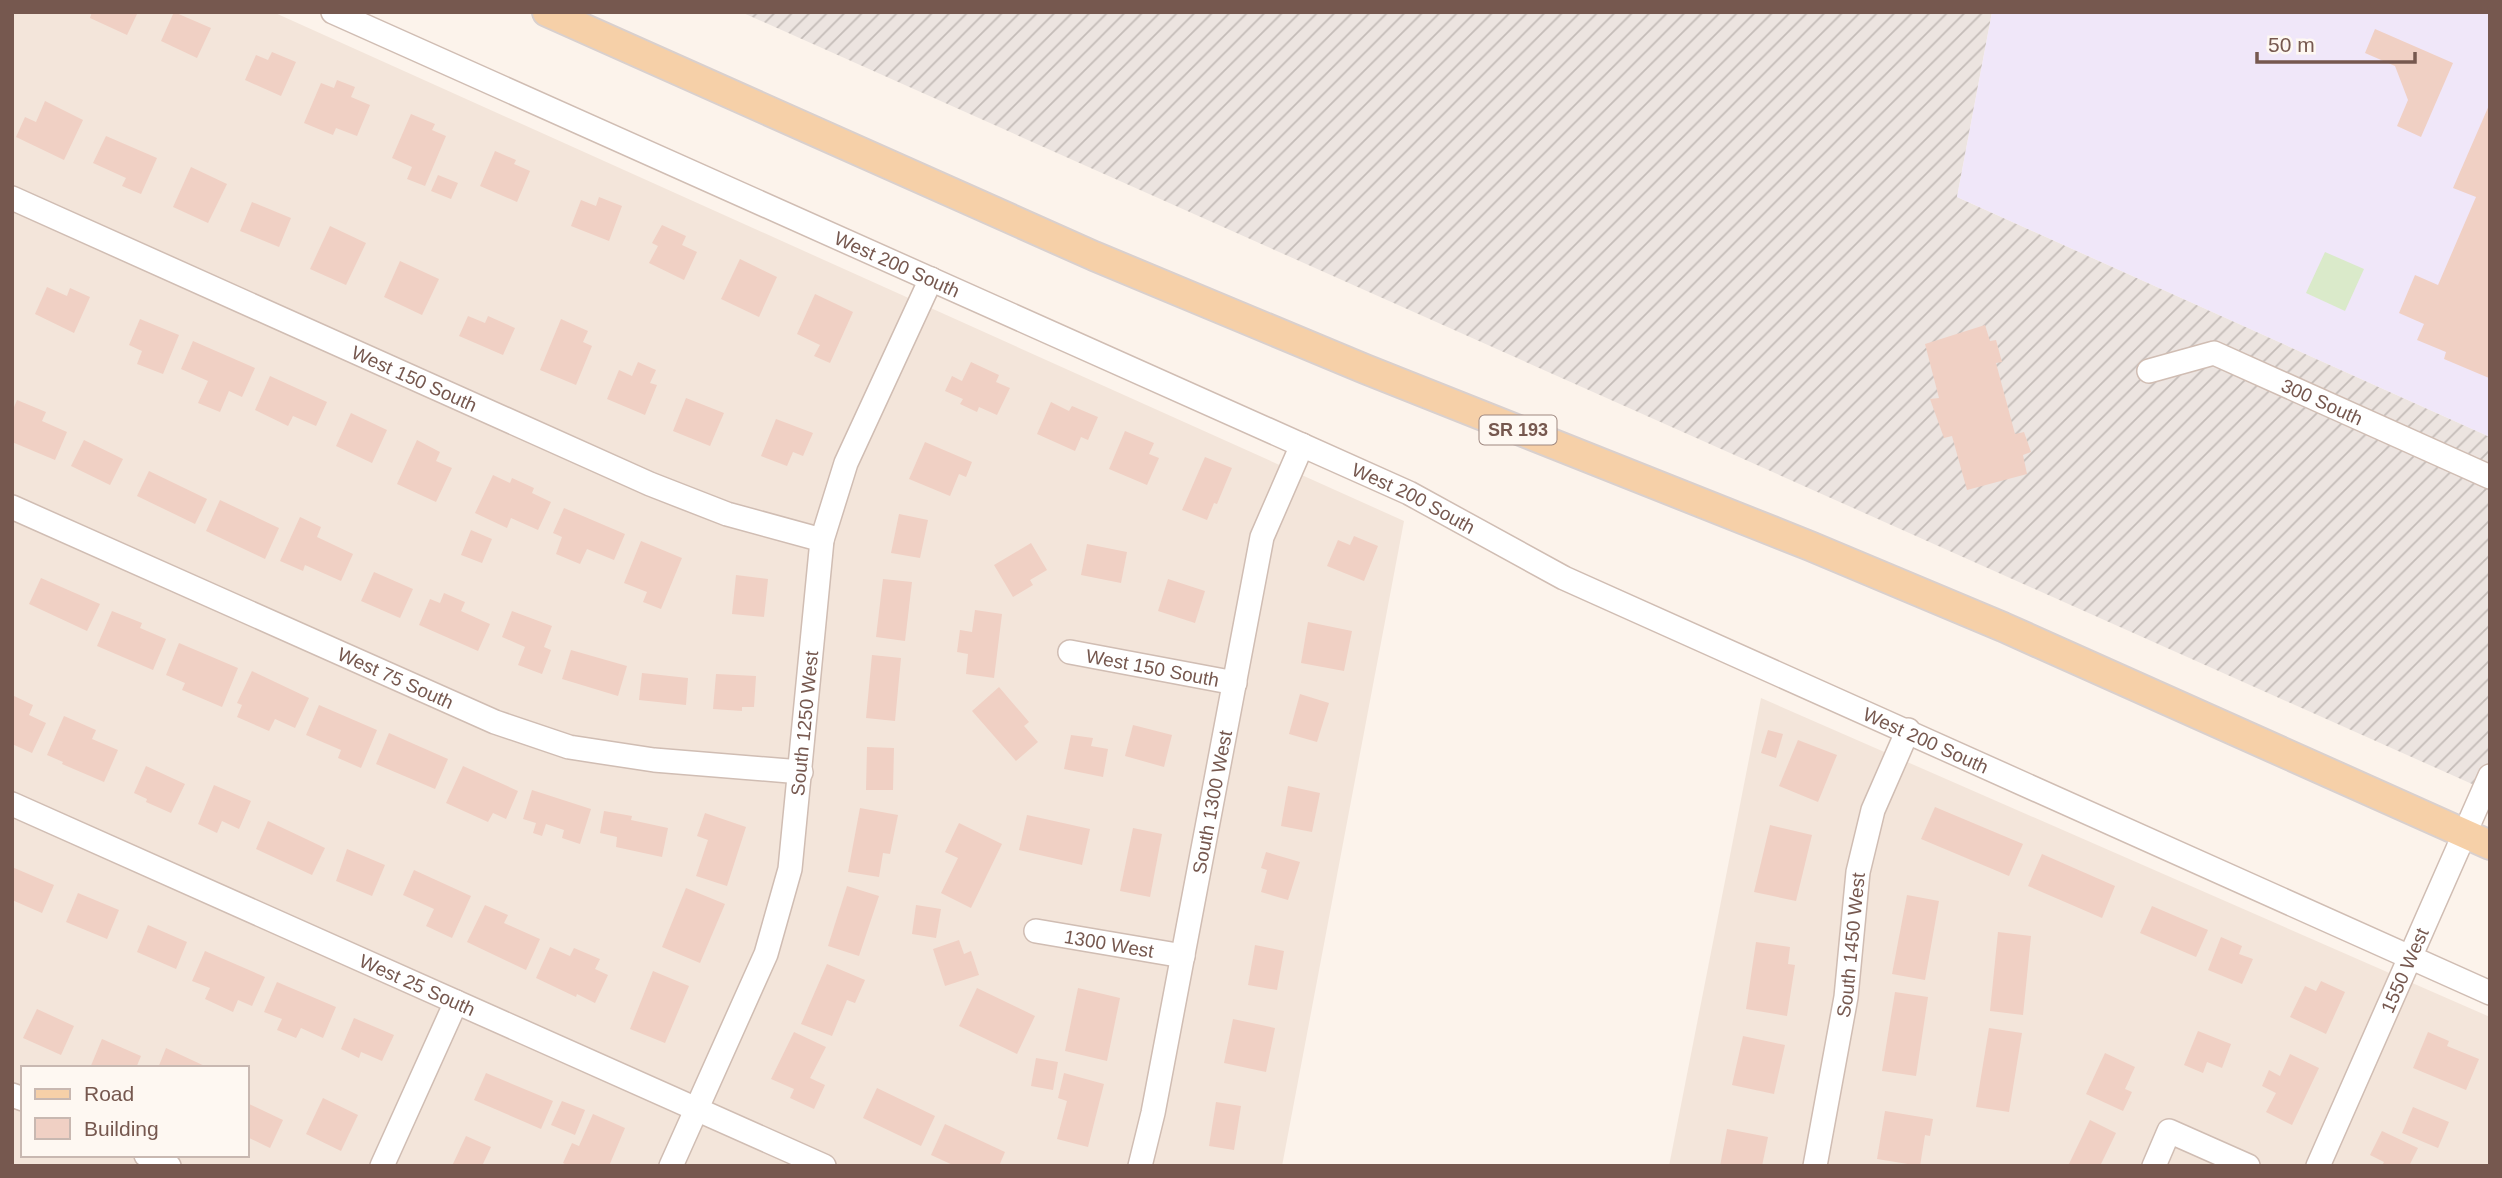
<svg xmlns="http://www.w3.org/2000/svg" width="2502" height="1178" font-family="Helvetica,sans-serif">
  <defs>
    <pattern id="industrial-furrows" width="10" height="10" patternUnits="userSpaceOnUse" patternTransform="scale(1.75)"><rect width="10" height="10" fill="#ece4e0"/><path d="M-1 1l2-2M0 10L10 0M9 11l2-2" fill="none" stroke="#c4bcb8"/></pattern>
  </defs>
  <rect width="100%" height="100%" fill="#fcf3eb"/>
  <g fill="#f3e5da" fill-rule="evenodd">
    <path d="M 12,12 L 273,12 L 1404,521 L 1282,1166 L 12,1166 ZM 23,1068 L 247,1068 L 247,1155 L 23,1155 Z"/>
    <polygon points="1761,698 2490,1017 2490,1166 1669,1166"/>
  </g>
  <polygon fill="url(#industrial-furrows)" points="741,12 1992,12 1957,197 2490,437 2490,792"/>
  <polygon fill="#f0e7f9" points="1992,12 2490,12 2490,437 1957,197"/>
  <polygon fill="#daeaca" points="2325,252 2364,269 2345,311 2306,293"/>
  <g fill="#f0d0c4">
    <polygon points="92,12 138,12 127,35 90,18"/>
    <polygon points="174,12 211,28 197,58 161,41"/>
    <polygon points="2375,29 2453,63 2421,137 2397,126 2408,100 2395,66 2365,53"/>
    <polygon points="272,52 296,62 281,96 245,80 256,55 268,60"/>
    <polygon points="337,80 355,87 351,97 370,105 357,136 336,128 333,135 304,123 321,83 334,88"/>
    <polygon points="45,101 83,120 64,160 16,137 25,117 36,122"/>
    <polygon points="2490,103 2490,375 2489,378 2444,359 2446,352 2417,340 2424,324 2399,313 2415,275 2438,285 2476,197 2453,188"/>
    <polygon points="411,114 435,124 432,130 446,136 425,186 407,179 412,167 392,158"/>
    <polygon points="106,136 157,158 141,194 122,186 126,178 93,163"/>
    <polygon points="495,151 516,160 514,164 530,171 517,202 480,186"/>
    <polygon points="191,167 227,184 208,223 173,207"/>
    <polygon points="438,175 458,183 451,199 431,191"/>
    <polygon points="599,197 622,206 609,241 571,226 581,200 596,206"/>
    <polygon points="252,202 291,218 279,247 240,231"/>
    <polygon points="662,225 686,236 682,245 697,252 684,280 649,263 658,246 652,243"/>
    <polygon points="330,226 366,243 346,285 310,269"/>
    <polygon points="740,259 777,277 759,317 721,299"/>
    <polygon points="400,261 439,279 422,315 384,297"/>
    <polygon points="47,287 67,296 70,288 90,297 74,333 35,314"/>
    <polygon points="815,294 853,312 830,363 814,356 820,345 797,334"/>
    <polygon points="468,316 485,323 488,316 515,328 503,355 459,336"/>
    <polygon points="140,319 179,335 163,374 137,364 142,351 129,345"/>
    <polygon points="561,319 588,331 583,342 592,346 576,385 540,370"/>
    <polygon points="1985,325 1990,341 1996,340 2002,362 1996,363 2015,434 2024,432 2031,452 2023,455 2027,474 1967,490 1952,436 1944,438 1930,399 1939,398 1925,344"/>
    <polygon points="193,341 255,368 242,397 229,391 220,412 198,403 208,381 181,369"/>
    <polygon points="638,362 656,370 650,383 657,385 645,415 607,399 619,370 632,376"/>
    <polygon points="971,362 999,375 996,382 1010,388 997,415 979,407 977,412 960,404 963,399 945,391 952,376 962,381"/>
    <polygon points="270,376 327,402 316,426 293,416 288,426 255,410"/>
    <polygon points="686,398 724,413 710,446 673,431"/>
    <polygon points="17,400 46,412 42,421 67,432 55,460 12,442 12,412"/>
    <polygon points="1051,402 1069,411 1072,406 1098,417 1088,440 1081,437 1075,451 1037,434"/>
    <polygon points="351,413 387,430 372,463 336,446"/>
    <polygon points="776,419 813,433 803,456 793,452 787,466 761,456"/>
    <polygon points="1125,431 1154,443 1149,454 1159,458 1147,485 1109,469"/>
    <polygon points="84,440 123,459 110,485 71,466"/>
    <polygon points="417,440 440,452 436,461 452,468 436,502 397,484"/>
    <polygon points="925,442 972,462 966,477 959,474 950,496 909,479"/>
    <polygon points="1205,457 1232,468 1217,504 1214,503 1207,520 1182,510"/>
    <polygon points="149,471 207,499 195,524 137,496"/>
    <polygon points="493,475 510,483 512,478 534,488 532,493 551,502 538,530 511,518 507,528 475,513"/>
    <polygon points="220,500 279,528 265,559 206,531"/>
    <polygon points="564,508 625,534 614,560 587,549 580,564 556,554 562,537 553,533"/>
    <polygon points="899,514 928,520 920,558 891,553"/>
    <polygon points="300,517 321,527 317,537 353,554 341,581 305,565 303,571 280,561"/>
    <polygon points="471,530 492,539 482,563 461,555"/>
    <polygon points="1354,536 1378,546 1364,581 1327,566 1338,540 1350,545"/>
    <polygon points="641,541 682,558 661,609 643,602 647,592 624,583"/>
    <polygon points="1031,543 1047,570 1030,580 1033,585 1013,597 994,565"/>
    <polygon points="1087,544 1127,552 1121,583 1081,575"/>
    <polygon points="374,572 413,589 400,618 361,601"/>
    <polygon points="736,575 768,579 764,617 732,614"/>
    <polygon points="41,578 100,604 87,631 29,604"/>
    <polygon points="883,579 912,582 905,641 876,637"/>
    <polygon points="1168,579 1205,591 1195,623 1158,611"/>
    <polygon points="444,593 465,602 461,611 490,624 478,651 419,625 430,599 440,603"/>
    <polygon points="975,610 1002,614 994,678 966,674 968,654 957,652 960,630 972,632"/>
    <polygon points="112,611 142,623 140,628 166,639 153,670 97,646"/>
    <polygon points="512,611 552,626 544,647 551,650 542,674 518,665 525,647 502,637"/>
    <polygon points="1308,622 1352,631 1344,671 1301,663"/>
    <polygon points="179,643 238,668 222,707 182,690 185,683 166,675"/>
    <polygon points="571,650 627,666 618,696 562,679"/>
    <polygon points="872,655 901,658 895,721 866,718"/>
    <polygon points="252,671 309,698 295,728 275,719 269,731 237,717 242,705 237,703"/>
    <polygon points="642,673 688,678 686,705 639,700"/>
    <polygon points="716,674 756,676 754,707 742,707 742,711 713,709"/>
    <polygon points="999,687 1029,722 1024,726 1038,742 1016,761 972,711"/>
    <polygon points="1300,694 1329,703 1317,742 1289,734"/>
    <polygon points="12,695 33,705 29,715 46,723 32,753 12,744"/>
    <polygon points="319,705 377,730 361,768 338,758 341,750 306,735"/>
    <polygon points="64,716 96,730 92,739 118,750 104,782 62,764 63,762 47,755"/>
    <polygon points="1133,725 1172,735 1164,767 1125,756"/>
    <polygon points="1768,730 1783,734 1776,758 1761,753"/>
    <polygon points="389,733 448,759 435,789 376,764"/>
    <polygon points="1071,735 1093,738 1091,746 1108,749 1103,777 1064,769"/>
    <polygon points="1798,740 1837,755 1818,802 1779,786"/>
    <polygon points="867,747 894,748 893,790 866,790"/>
    <polygon points="146,766 185,784 171,813 146,802 147,799 134,793"/>
    <polygon points="463,766 518,791 506,819 493,813 488,822 446,803"/>
    <polygon points="214,785 251,801 239,829 222,821 217,833 198,824"/>
    <polygon points="1288,786 1320,793 1312,832 1281,826"/>
    <polygon points="532,790 591,809 580,844 562,838 564,830 546,824 542,836 533,833 536,823 523,819"/>
    <polygon points="1935,807 2023,844 2009,876 1921,839"/>
    <polygon points="860,808 898,815 890,854 883,853 879,877 848,872"/>
    <polygon points="604,811 632,816 631,820 668,828 662,857 616,847 617,837 600,833"/>
    <polygon points="705,813 746,827 727,886 696,876 708,840 697,836"/>
    <polygon points="1027,815 1090,829 1082,865 1019,850"/>
    <polygon points="268,821 325,848 312,875 256,849"/>
    <polygon points="959,823 1002,844 971,908 941,893 958,858 945,852"/>
    <polygon points="1770,825 1812,835 1796,901 1754,892"/>
    <polygon points="1133,828 1162,834 1150,897 1120,891"/>
    <polygon points="347,849 385,865 372,896 336,881"/>
    <polygon points="1266,852 1300,862 1288,900 1261,892 1267,870 1261,868"/>
    <polygon points="2042,854 2115,886 2102,918 2028,886"/>
    <polygon points="12,867 54,885 42,913 12,900"/>
    <polygon points="414,870 471,896 452,938 426,926 434,909 403,895"/>
    <polygon points="847,886 879,896 859,956 828,946"/>
    <polygon points="686,888 725,904 700,963 662,947"/>
    <polygon points="78,893 119,910 107,939 66,922"/>
    <polygon points="1907,895 1939,901 1925,980 1892,974"/>
    <polygon points="485,905 508,915 504,923 540,939 526,970 467,942"/>
    <polygon points="916,905 941,909 936,938 912,934"/>
    <polygon points="2152,906 2208,930 2196,957 2140,933"/>
    <polygon points="148,925 187,942 176,969 137,952"/>
    <polygon points="1998,932 2031,936 2023,1015 1990,1011"/>
    <polygon points="2221,937 2242,946 2239,954 2253,959 2242,984 2208,970"/>
    <polygon points="959,940 964,954 971,951 979,975 945,986 933,949"/>
    <polygon points="1756,942 1790,947 1788,964 1795,965 1787,1016 1746,1009"/>
    <polygon points="1255,945 1284,951 1277,990 1248,985"/>
    <polygon points="550,947 570,956 574,948 600,959 595,969 608,975 595,1003 577,994 576,997 536,978"/>
    <polygon points="205,951 265,977 252,1006 238,1000 233,1012 205,999 210,988 192,981"/>
    <polygon points="827,964 865,980 855,1003 847,1000 832,1036 801,1024"/>
    <polygon points="653,971 689,986 665,1043 630,1029"/>
    <polygon points="2321,981 2345,992 2326,1034 2290,1017 2305,986 2316,991"/>
    <polygon points="277,982 336,1007 323,1038 301,1028 296,1038 277,1030 282,1019 264,1012"/>
    <polygon points="977,988 1035,1016 1017,1054 959,1026"/>
    <polygon points="1078,988 1120,998 1107,1061 1065,1051"/>
    <polygon points="1895,992 1928,997 1916,1076 1882,1071"/>
    <polygon points="37,1009 74,1026 61,1055 23,1038"/>
    <polygon points="354,1018 394,1035 382,1061 361,1052 359,1058 341,1049"/>
    <polygon points="1233,1019 1275,1028 1266,1072 1224,1063"/>
    <polygon points="1989,1028 2022,1033 2009,1112 1976,1107"/>
    <polygon points="2198,1031 2231,1044 2222,1068 2207,1062 2203,1073 2184,1065"/>
    <polygon points="794,1032 826,1047 810,1078 825,1085 814,1109 790,1098 794,1089 771,1079"/>
    <polygon points="2428,1032 2449,1041 2447,1046 2479,1059 2466,1090 2413,1068"/>
    <polygon points="1743,1036 1785,1045 1774,1094 1732,1085"/>
    <polygon points="102,1039 141,1056 136,1068 90,1068"/>
    <polygon points="166,1048 209,1068 158,1068"/>
    <polygon points="2105,1053 2135,1067 2125,1089 2132,1092 2123,1111 2086,1094"/>
    <polygon points="2290,1054 2319,1068 2292,1125 2266,1112 2276,1093 2262,1086 2269,1070 2280,1076"/>
    <polygon points="1036,1058 1058,1062 1053,1090 1031,1086"/>
    <polygon points="486,1073 553,1101 541,1129 474,1100"/>
    <polygon points="1064,1073 1104,1084 1088,1147 1057,1139 1067,1101 1058,1098"/>
    <polygon points="877,1088 935,1116 921,1146 863,1118"/>
    <polygon points="323,1098 358,1115 341,1151 306,1134"/>
    <polygon points="562,1101 585,1110 575,1135 551,1125"/>
    <polygon points="1216,1102 1241,1106 1234,1150 1209,1146"/>
    <polygon points="247,1103 283,1120 270,1148 247,1137"/>
    <polygon points="2413,1107 2449,1122 2438,1148 2402,1133"/>
    <polygon points="1885,1111 1933,1119 1930,1136 1925,1135 1920,1166 1877,1159"/>
    <polygon points="593,1114 625,1128 609,1166 569,1166 563,1163 572,1143 579,1146"/>
    <polygon points="2090,1120 2116,1133 2100,1166 2068,1166"/>
    <polygon points="945,1124 1005,1152 999,1166 955,1166 931,1155"/>
    <polygon points="1727,1129 1768,1137 1762,1166 1720,1166"/>
    <polygon points="2382,1131 2418,1148 2409,1166 2382,1166 2384,1162 2370,1155"/>
    <polygon points="466,1136 491,1147 482,1166 452,1166"/>
  </g>
  <g fill="none" stroke-linecap="round" stroke-linejoin="round">
    <defs>
      <g id="minor">
        <path id="s1" d="M 333,12 L 1409,493 L 1564,578 L 2490,993"/>
        <path id="s2" d="M 12,198 L 650,484 L 727,514 L 822,540"/>
        <path id="s3" d="M 2149,371 L 2214,353 L 2490,477"/>
        <path id="s4" d="M 12,507 L 495,722 L 569,747 L 654,760 L 801,772"/>
        <path id="s5" d="M 1070,652 L 1235,683"/>
        <path id="s6" d="M 12,804 L 824,1166"/>
        <path id="s7" d="M 1036,931 L 1183,956"/>
        <polyline points="12,1095 23,1099"/>
        <polyline points="146,1155 169,1166"/>
        <polyline points="382,1166 456,1002"/>
        <path id="s8" d="M 671,1166 L 766,954 L 790,869 L 822,540 L 846,463 L 931,279"/>
        <path id="s9" d="M 1140,1166 L 1153,1113 L 1262,537 L 1302,445"/>
        <path id="s10" d="M 1815,1166 L 1846,997 L 1858,872 L 1873,810 L 1908,730"/>
        <polyline points="2154,1166 2169,1131 2248,1166"/>
        <path id="s11" d="M 2318,1166 L 2490,776"/>
      </g>
      <polyline id="major" points="547,12 1094,256 1365,369 1810,546 2003,627 2490,845"/>
    </defs>
    <use href="#minor" stroke="#d0bdb3" stroke-width="26"/>
    <use href="#major" stroke="#d9d0ce" stroke-width="32"/>
    <use href="#minor" stroke="#fff" stroke-width="23"/>
    <use href="#major" stroke="#f6d0a8" stroke-width="28"/>
  </g>
  <g text-anchor="middle" stroke-width="7" stroke-linejoin="round" paint-order="stroke">
    <rect fill="#fef8f2" stroke="#9f8880" stroke-width="2" x="1479.5" y="415.5" width="77" height="29" rx="5"/>
    <g font-size="18" font-weight="bold" fill="#76584f">
      <text x="1518" y="436">SR 193</text>
    </g>
    <g font-size="19" fill="#76584f" stroke="#fef8f2">
      <text dy="7" stroke="none"><textPath href="#s1" startOffset="618">West 200 South</textPath></text>
      <text dy="7" stroke="none"><textPath href="#s2" startOffset="441">West 150 South</textPath></text>
      <text dy="7" stroke="none"><textPath href="#s3" startOffset="186">300 South</textPath></text>
      <text dy="7" stroke="none"><textPath href="#s1" startOffset="1185">West 200 South</textPath></text>
      <text dy="7" stroke="none"><textPath href="#s5" startOffset="84">West 150 South</textPath></text>
      <text dy="7" stroke="none"><textPath href="#s4" startOffset="420">West 75 South</textPath></text>
      <text dy="7" stroke="none"><textPath href="#s8" startOffset="467">South 1250 West</textPath></text>
      <text dy="7" stroke="none"><textPath href="#s1" startOffset="1752">West 200 South</textPath></text>
      <text dy="7" stroke="none"><textPath href="#s9" startOffset="371">South 1300 West</textPath></text>
      <text dy="7" stroke="none"><textPath href="#s7" startOffset="74">1300 West</textPath></text>
      <text dy="7" stroke="none"><textPath href="#s10" startOffset="224">South 1450 West</textPath></text>
      <text dy="7" stroke="none"><textPath href="#s11" startOffset="214">1550 West</textPath></text>
      <text dy="7" stroke="none"><textPath href="#s6" startOffset="444">West 25 South</textPath></text>
    </g>
  </g>
  <rect width="2502" height="1178" fill="none" stroke="#76584f" stroke-width="28"/>
  <rect x="21" y="1066" width="228" height="91" fill="#fef8f2" stroke="#c8b8b1" stroke-width="2"/>
  <rect x="35" y="1089" width="35" height="10" fill="#f6d0a8" stroke="#c8b8b1" stroke-width="2"/>
  <text x="84" y="1101" font-size="21" fill="#76584f">Road</text>
  <rect x="35" y="1118" width="35" height="21" fill="#f0d0c4" stroke="#c8b8b1" stroke-width="2"/>
  <text x="84" y="1136" font-size="21" fill="#76584f">Building</text>
  <path d="M2257 52v10h158v-10" fill="none" stroke="#76584f" stroke-width="3.5"/>
  <text x="2268" y="52" font-size="21" fill="#76584f" stroke="#fef8f2" stroke-width="5" paint-order="stroke">50 m</text>
</svg>
